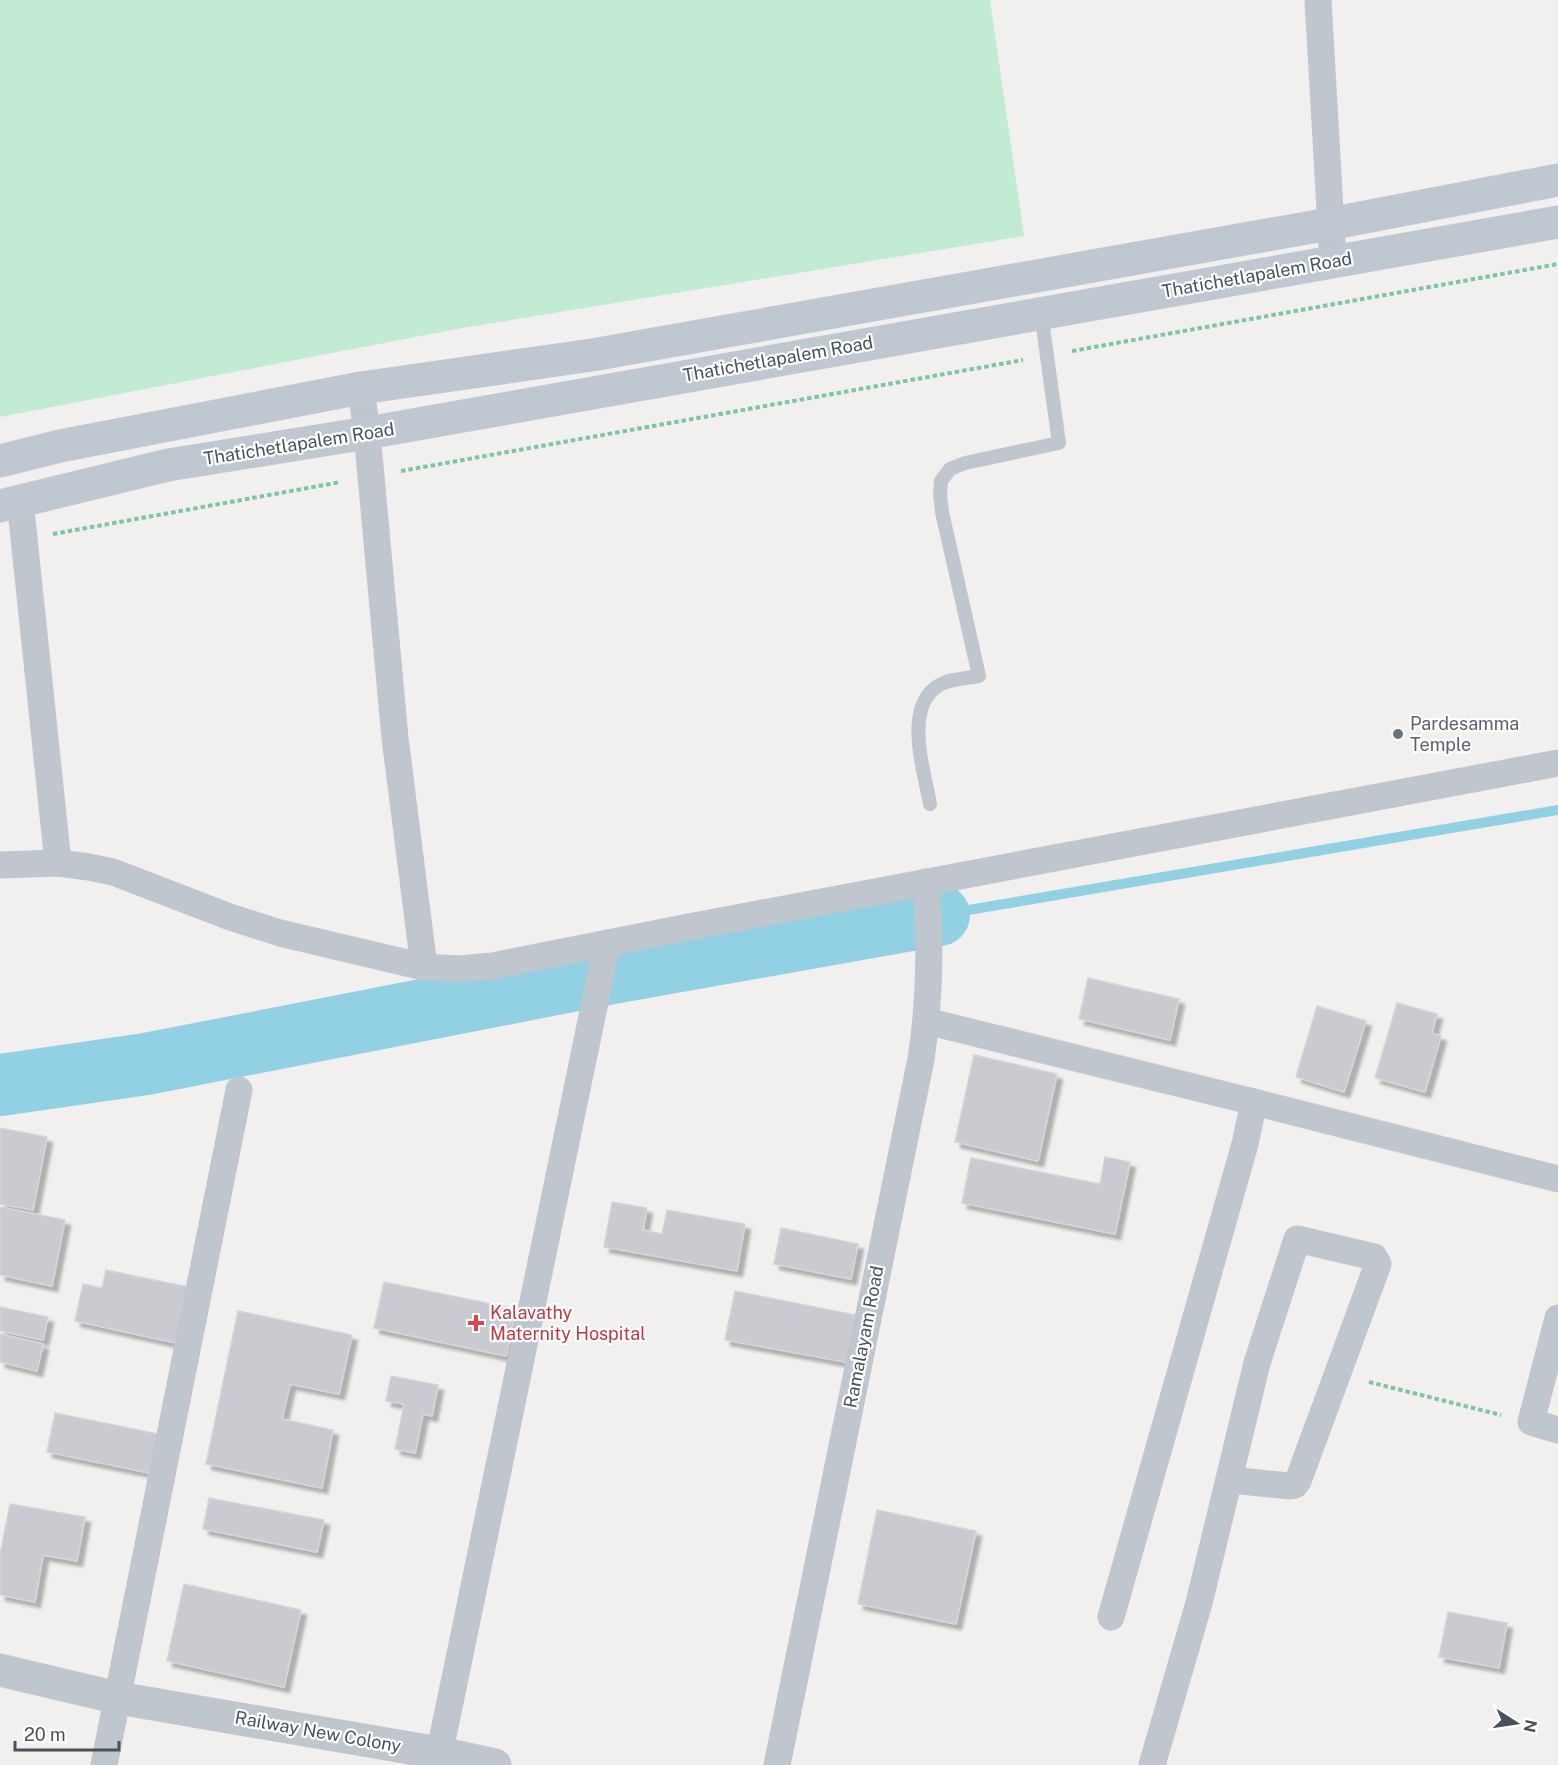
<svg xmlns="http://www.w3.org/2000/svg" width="1558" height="1765" font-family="'Public Sans',sans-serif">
  <defs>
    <filter id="shadow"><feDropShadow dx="5.5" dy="5.5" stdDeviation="1.5" flood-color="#0004"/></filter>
  </defs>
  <rect width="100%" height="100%" fill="#f2efef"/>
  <polygon fill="#c2ebd3" points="0,0 990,0 1024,236 462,328 0,417"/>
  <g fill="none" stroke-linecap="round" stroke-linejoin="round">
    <polyline stroke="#92d1e4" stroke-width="10" points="939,915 1558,810"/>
    <polyline stroke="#92d1e4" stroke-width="62" points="0,1085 146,1064 612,973 939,915"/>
  </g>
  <g fill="#cacbd1" stroke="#d4d5da" stroke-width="1.5" filter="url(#shadow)">
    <polygon points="1088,978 1179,999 1170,1040 1079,1019"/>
    <polygon points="1397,1003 1437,1014 1432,1033 1441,1036 1425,1092 1375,1078"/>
    <polygon points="1317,1006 1366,1021 1344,1092 1296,1077"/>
    <polygon points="974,1055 1057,1074 1038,1161 955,1142"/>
    <polygon points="0,1128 47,1137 33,1210 0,1204"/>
    <polygon points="1105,1157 1130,1162 1115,1234 962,1203 971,1158 1100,1184"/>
    <polygon points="612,1202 647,1208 643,1230 662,1234 667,1210 745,1224 737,1271 604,1247"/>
    <polygon points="0,1207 65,1220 52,1286 0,1275"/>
    <polygon points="781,1228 858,1244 851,1279 774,1264"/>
    <polygon points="106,1270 193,1288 181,1344 75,1321 83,1284 102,1288"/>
    <polygon points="384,1282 516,1309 506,1356 374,1328"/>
    <polygon points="735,1291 866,1317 856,1364 725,1340"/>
    <polygon points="0,1307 48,1317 43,1340 0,1331"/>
    <polygon points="238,1311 352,1335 339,1394 290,1384 282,1419 333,1430 322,1488 206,1464"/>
    <polygon points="0,1334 43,1344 37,1371 0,1362"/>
    <polygon points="391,1376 438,1385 432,1416 423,1414 415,1453 395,1449 404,1404 386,1401"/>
    <polygon points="55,1413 168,1436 160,1475 47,1452"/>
    <polygon points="209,1498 324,1520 317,1552 203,1529"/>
    <polygon points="10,1504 85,1517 77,1561 43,1555 35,1602 0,1595 0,1555"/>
    <polygon points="877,1510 976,1531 956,1624 858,1604"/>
    <polygon points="184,1584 301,1610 284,1687 167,1661"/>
    <polygon points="1448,1612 1507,1623 1499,1668 1439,1657"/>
  </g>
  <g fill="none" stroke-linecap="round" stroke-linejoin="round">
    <g stroke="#7cc6a4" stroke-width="4" stroke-dasharray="4.5 3" stroke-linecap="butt">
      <polyline points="1072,351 1558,264"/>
      <polyline points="401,471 1023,360"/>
      <polyline points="53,534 341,482"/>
      <polyline points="1369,1382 1501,1415"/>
    </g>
    <path stroke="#bfc6cd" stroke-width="14" d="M 930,804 C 924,769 900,699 946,682 C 956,679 968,678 979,676 L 942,512 L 940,495 L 941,481 L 950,469 L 965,463 L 1059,443 L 1041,313"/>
    <g stroke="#bfc6cd" stroke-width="27">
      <polyline points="1318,0 1333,262"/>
      <polyline points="361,388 367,433 395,738 424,967"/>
      <polyline points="20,500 58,863"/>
      <polyline points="0,865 58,863 89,867 113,872 230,917 280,933 424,967 459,969 492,966 689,927 1558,763"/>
      <polyline points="926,1021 1254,1102 1245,1144 1111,1617"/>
      <polyline points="1254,1102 1558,1179"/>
      <polyline points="1558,1318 1531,1422 1558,1430"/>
      <polyline points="104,1765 239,1090"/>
      <polyline points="437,1765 607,944"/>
      <path d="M 777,1765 L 921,1059 C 930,1000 931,942 926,882"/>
      <polyline points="1152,1765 1199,1603 1257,1363 1297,1239 1374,1257 1378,1264 1298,1481 1295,1485 1290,1486 1230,1480"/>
    </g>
    <polyline stroke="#bfc6cd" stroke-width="33" points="0,1670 118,1698 439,1753 495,1765"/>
    <g stroke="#bfc7d1" stroke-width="33">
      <polyline points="0,461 60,446 361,388 592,355 1329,224 1558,180"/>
      <polyline points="0,506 168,465 367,433 1558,222"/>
    </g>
  </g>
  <circle fill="#6b7280" stroke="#fff" stroke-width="2" cx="1398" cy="734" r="6"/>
  <path fill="#e0444e" stroke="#fff" stroke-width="2" d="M473 1314h6v6h6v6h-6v6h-6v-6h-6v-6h6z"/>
  <g text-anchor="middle" stroke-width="4.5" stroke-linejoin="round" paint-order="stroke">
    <g font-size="18" fill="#49525b" stroke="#fff">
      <text transform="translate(1257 275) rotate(-10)" y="6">Thatichetlapalem Road</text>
      <text transform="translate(778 359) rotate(-10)" y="6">Thatichetlapalem Road</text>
      <text transform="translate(299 444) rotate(-9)" y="6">Thatichetlapalem Road</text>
      <text transform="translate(864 1337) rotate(-79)" y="6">Ramalayam Road</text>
      <text transform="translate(318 1732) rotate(10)" y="6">Railway New Colony</text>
    </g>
    <g font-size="18" fill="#5b616d" stroke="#fff" text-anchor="start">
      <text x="1410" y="730">Pardesamma<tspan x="1410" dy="21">Temple</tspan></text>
    </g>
    <g font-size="18" fill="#be3a42" stroke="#fff" text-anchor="start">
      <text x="490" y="1319">Kalavathy<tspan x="490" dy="21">Maternity Hospital</tspan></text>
    </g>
  </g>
  <g transform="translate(1516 1723) rotate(102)" stroke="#ffffff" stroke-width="4.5" paint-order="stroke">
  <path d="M0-4.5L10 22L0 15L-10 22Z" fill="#49525b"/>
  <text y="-9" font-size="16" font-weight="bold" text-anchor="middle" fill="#49525b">N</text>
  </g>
  <path d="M15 1741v9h104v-9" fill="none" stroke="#49525b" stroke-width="3"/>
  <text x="24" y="1741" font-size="18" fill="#49525b" stroke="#ffffff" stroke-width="4.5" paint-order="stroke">20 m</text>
</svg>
